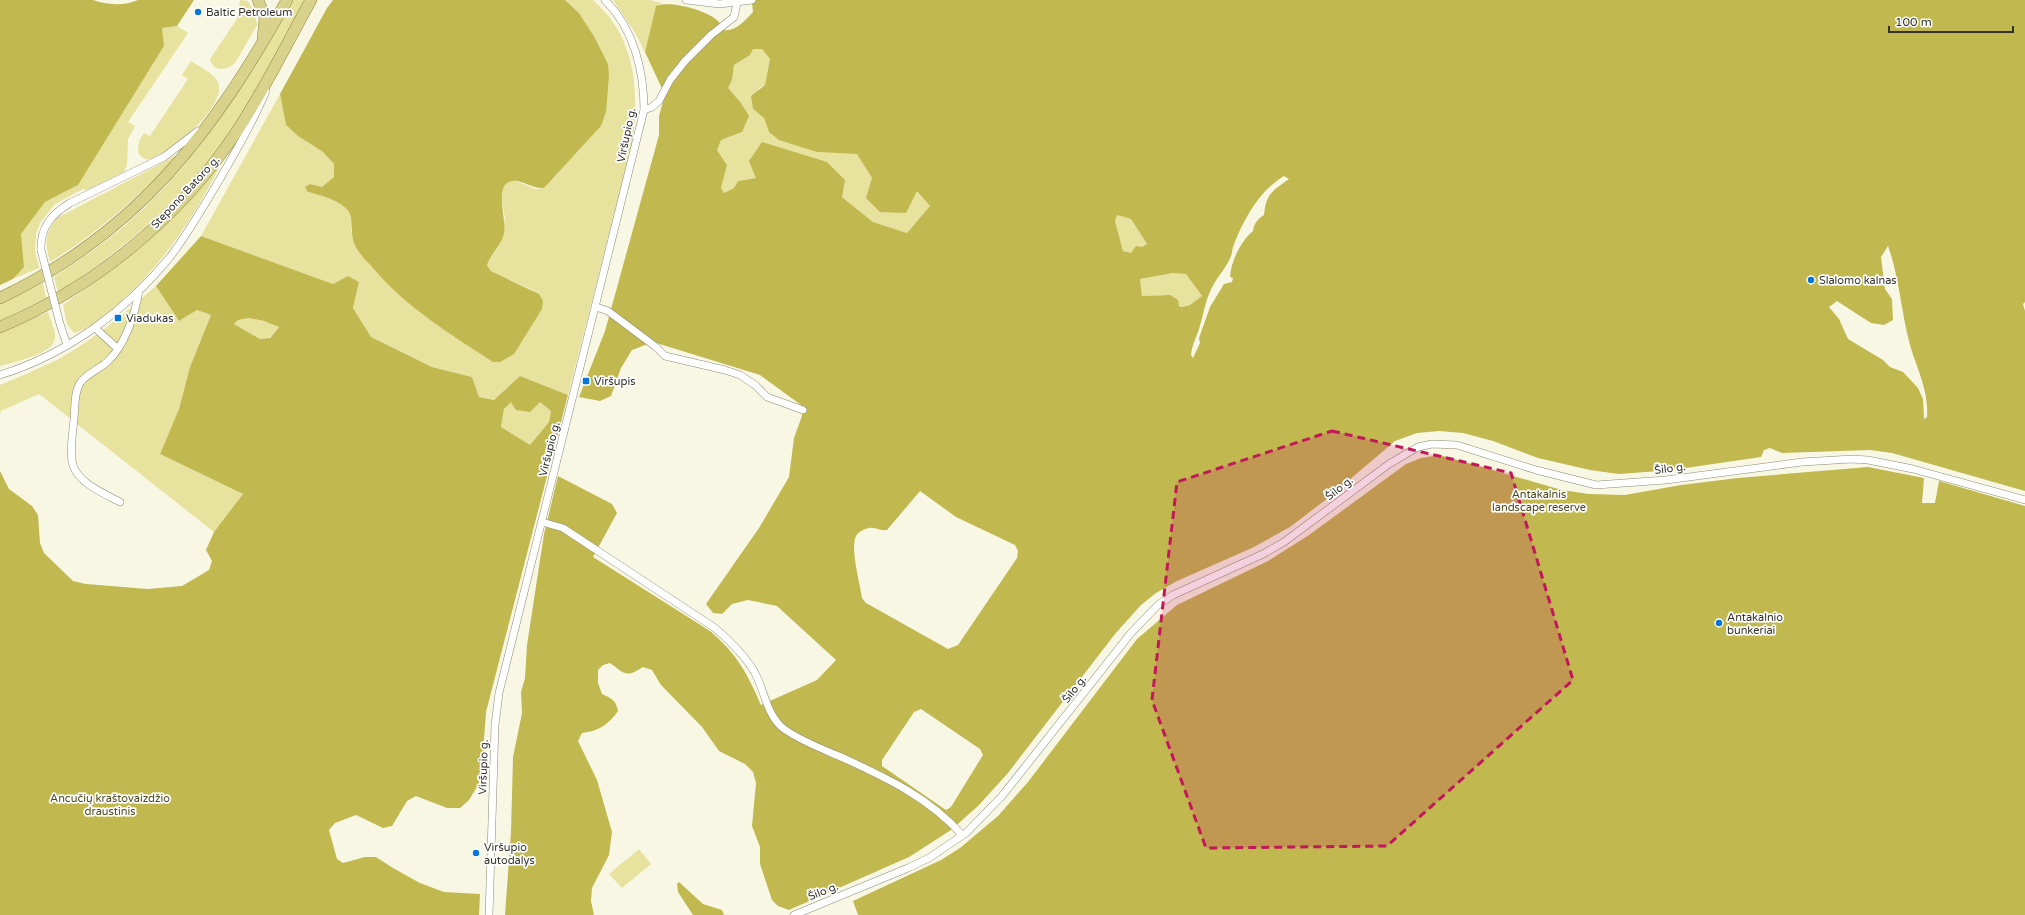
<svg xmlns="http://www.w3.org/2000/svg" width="2025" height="915" font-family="'Varela Round',sans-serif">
  <rect width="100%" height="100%" fill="#f8f7e4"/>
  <g fill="#e7e29e">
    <path d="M 240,0 L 248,1 L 255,13 L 257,25 L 235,63 C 227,70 213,73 210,59 L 237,19 Z"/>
    <path d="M 294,0 L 305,0 C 281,45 259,91 230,132 C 185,198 124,249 58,292 L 54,277 C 75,263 96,249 116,233 C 193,170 245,85 294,0 Z"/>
    <path d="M 565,0 L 593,0 C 635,37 639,86 633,139 L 568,395 L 520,376 L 494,400 L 479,397 L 472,377 L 432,367 L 371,337 L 353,308 L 359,282 L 348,276 L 333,284 L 201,236 L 280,94 L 286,125 L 298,136 L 323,152 L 334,164 L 334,177 L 322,187 L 310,184 L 308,192 C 320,195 347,201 351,216 C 352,220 351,227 351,232 L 539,293 L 491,271 L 487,265 L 490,258 L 499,246 L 505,218 L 501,196 L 502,188 L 507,182 L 513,180 L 536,189 L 544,188 L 601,126 L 608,64 L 595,38 L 579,13 Z"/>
    <polygon points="613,0 650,0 662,3 656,7 645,52 634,31"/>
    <polygon points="177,26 188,33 128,122 135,126 128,139 127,164 124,172 87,190 83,189 55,204 40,223 36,234 35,251 39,268 13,279 24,267 21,234 45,202 78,185 164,46 161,28"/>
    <polygon points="753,49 762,49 770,59 765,85 759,88 753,109 764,118 769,132 817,152 857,153 872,178 917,190 930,206 907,233 873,222 842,197 756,178 738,181 734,188 724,193 721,188 727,165 717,150 721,140 742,132 741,103 727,88 732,80 734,65 749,55"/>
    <path d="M 191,61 C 198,66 211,72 216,79 C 234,101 170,154 150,159 C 144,160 141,157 138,152 L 139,141 L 144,133 L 150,136 L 188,79 L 182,75 Z"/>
    <path d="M 181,153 L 168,169 L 165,169 C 130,204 93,236 50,262 C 45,242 44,235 57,218 Z"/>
    <path d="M 224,159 C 193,218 165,263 115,307 C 103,317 89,329 74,333 L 67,324 L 63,305 C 96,281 130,258 160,230 C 183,208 203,184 224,159 Z"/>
    <polygon points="1117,215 1131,219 1147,244 1131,253 1123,251 1115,221"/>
    <polygon points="1173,273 1186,274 1202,296 1190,305 1182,307 1164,295 1142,296 1140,279"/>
    <polygon points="43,283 46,298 0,321 0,304"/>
    <path d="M 156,286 L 179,321 L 197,310 L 211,315 L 190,367 L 179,409 L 160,454 L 243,494 L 214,532 L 39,394 L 1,411 L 0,415 L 0,385 C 19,377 38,369 57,360 C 93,340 125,313 156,286 Z"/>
    <path d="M 48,312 C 50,319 56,331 55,338 C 54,354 14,362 0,366 L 0,333 Z"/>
    <polygon points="249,318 264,321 279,327 269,338 260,339 234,324 238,320"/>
    <polygon points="511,401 540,402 551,411 549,422 530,445 501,427 504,409"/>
    <polygon points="639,849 651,864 622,888 609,874"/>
  </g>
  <g fill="#c1b850" fill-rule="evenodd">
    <path d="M 0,0 L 93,0 C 106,5 125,6 138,0 L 194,0 L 177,26 L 162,28 L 164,46 L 78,185 L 45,202 L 21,234 L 24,267 L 13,279 L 0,285 Z"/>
    <path d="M 333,0 L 565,0 L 579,13 L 595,38 L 608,64 L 609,75 L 606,112 L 601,126 L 544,188 C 532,189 521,179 512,181 C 493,184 507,219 504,233 C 502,245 491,253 487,265 L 491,271 L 539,294 L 543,301 L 542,309 L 514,354 L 500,362 L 493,362 C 450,334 407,308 373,268 C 368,262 361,256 357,249 C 351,239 352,228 351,217 C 349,202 319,195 308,192 L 305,187 L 310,184 L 322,187 L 334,177 L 334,164 L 323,152 L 298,136 L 286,125 L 280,94 L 327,8 Z"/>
    <path d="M 749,0 L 2025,0 L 2025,302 L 2023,304 L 2025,311 L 2025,491 L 1892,453 L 1870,450 L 1782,453 L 1770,448 L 1764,450 L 1761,457 L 1672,470 L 1619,474 L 1590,470 L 1538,458 L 1493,441 L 1463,433 L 1439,431 L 1417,433 L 1395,441 L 1328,498 L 1290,527 L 1252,548 L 1177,581 L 1156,593 L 1141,605 L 1115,634 L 1008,773 L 978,806 L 951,830 L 909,857 L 789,910 L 778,906 L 772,900 L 760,864 L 760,847 L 752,826 L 756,783 L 753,772 L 745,764 L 719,751 L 702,727 L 661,685 L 652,670 L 643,667 C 626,678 625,674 610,663 L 603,665 L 598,670 L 598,683 L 602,694 C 611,698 616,700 618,711 C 608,725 599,731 582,733 L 578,741 L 597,780 L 612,832 L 609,855 L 592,888 L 591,901 L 594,915 L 505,915 L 511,832 L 513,757 L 522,713 L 521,692 L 525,678 L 527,645 L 544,534 L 558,476 L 612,504 L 617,513 L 593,557 L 710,631 C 737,654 747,673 761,705 L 817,680 L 836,660 L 777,606 L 748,600 L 732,604 L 722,614 L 713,613 L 706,604 L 759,528 L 789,477 L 794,438 L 802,416 L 801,405 L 760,375 L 653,342 L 632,350 L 621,368 L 611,396 L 600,401 L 579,397 L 605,331 L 659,135 L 659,116 L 665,95 L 645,52 L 656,6 C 669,0 708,10 719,22 C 720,24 722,28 723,30 C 736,32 745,20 753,12 L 752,3 ZM 753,49 L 762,49 L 770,59 L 765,85 L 751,96 L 753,109 L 764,118 L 769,132 L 779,140 L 817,152 L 857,154 L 872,178 L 866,198 L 880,212 L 906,213 L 917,191 L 930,206 L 907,233 L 873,222 L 842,197 L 845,180 L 827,162 L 762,142 L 749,161 L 756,178 L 738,181 L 734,188 L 724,193 L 721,188 L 727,165 L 717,150 L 721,140 L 742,132 L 749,116 L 741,103 L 728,88 L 732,80 L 734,65 L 750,55 ZM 1284,176 L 1289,179 C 1272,191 1266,194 1264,215 C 1258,219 1254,223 1253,231 C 1241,241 1231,261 1230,277 L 1233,278 L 1232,282 L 1224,284 L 1210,307 L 1199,338 L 1200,343 L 1193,358 L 1191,355 C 1192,345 1196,338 1199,329 C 1204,313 1206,296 1215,282 C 1220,274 1227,266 1231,256 C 1232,254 1232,250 1233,247 C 1243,220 1259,191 1284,176 ZM 1117,215 L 1131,219 L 1147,244 L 1142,247 L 1136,246 L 1131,253 L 1123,251 L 1115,221 ZM 1888,246 C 1899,276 1901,310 1909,341 C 1916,368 1929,389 1927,417 L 1924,419 L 1923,399 L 1918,388 L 1903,372 L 1890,367 L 1883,360 L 1848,339 L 1839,319 L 1829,307 L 1837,301 L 1871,323 L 1884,325 L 1893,320 L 1892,299 L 1885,289 L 1881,257 ZM 1173,273 L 1186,274 L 1202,296 L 1190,305 L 1182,307 L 1179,306 L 1178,300 L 1170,295 L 1142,296 L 1140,279 ZM 920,491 L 956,517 L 1015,545 L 1018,551 L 1017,558 L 958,645 L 948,649 L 866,603 L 862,598 C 860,583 850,548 856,536 C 858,532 864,529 869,528 C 875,527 880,531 887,530 ZM 921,709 L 980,749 L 983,755 L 951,807 L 946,810 L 882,766 L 882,760 L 914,712 Z"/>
    <path d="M 201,236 L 333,284 L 348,276 L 359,282 L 353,308 L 371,337 L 432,367 L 472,377 L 479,397 L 494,400 L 520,376 L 568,395 L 486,712 L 481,780 L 469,800 L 460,808 L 447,808 L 416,796 L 407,801 L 392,826 L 383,828 L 356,815 L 335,823 L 329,830 L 337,859 L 343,863 L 365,857 L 376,857 L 393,868 L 420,883 L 444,892 L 480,894 L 479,915 L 0,915 L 0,471 L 9,489 L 32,506 L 38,515 L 40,543 L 44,553 L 73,581 L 86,584 L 148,589 L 182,586 L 209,570 L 212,561 L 206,550 L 214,532 L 243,494 L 160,454 L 179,409 L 190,367 L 211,315 L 197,310 L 179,321 L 156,286 ZM 249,318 L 264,321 L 279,327 L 270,338 L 260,339 L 234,324 L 238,320 ZM 511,402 L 516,410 L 530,412 L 540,402 L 551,411 L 549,422 L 530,445 L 501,427 L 504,409 Z"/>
    <polygon points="1440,455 1562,490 1589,494 1625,495 1681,485 1738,478 1868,467 1924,478 1922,503 1935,503 1939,481 2025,506 2025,915 858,915 853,901 941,860 960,848 998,816 1028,782 1137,639 1177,605 1268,561 1309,535 1406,464 1421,458"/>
    <polygon points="679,882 703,904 722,910 724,915 693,915 678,892 677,884"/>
  </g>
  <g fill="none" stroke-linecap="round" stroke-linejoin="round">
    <defs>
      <g id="street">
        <polyline points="686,0 720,4 752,0"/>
        <polyline points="644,110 652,107 659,101 670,80 685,61 711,35 734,17 737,3"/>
        <path d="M 41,250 C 40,227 52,214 70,203 L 164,157 L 198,131"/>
        <polyline points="596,307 608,311 656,347 665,356 725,370 740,375 755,385 767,397 803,410"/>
        <polyline points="60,324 67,345"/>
        <polyline points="95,328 117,348"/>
        <path d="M 0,375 C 67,354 126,311 170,257 C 189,232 205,204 221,177 C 237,149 254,121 266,91"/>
        <path d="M 120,502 C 105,494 78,483 73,465 C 69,451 73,433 74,419 C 75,408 74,393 80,383 C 85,375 99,369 107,362 C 125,346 135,314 139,291"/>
        <path d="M 542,522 L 563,528 L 715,628 C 730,641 745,655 755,673 C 765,692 767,716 784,729 C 801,741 822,749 841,757 C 885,777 930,798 962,835"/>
        <path d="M 489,915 L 495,725 L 499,693 L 644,110 C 644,71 634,29 605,0"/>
        <polyline points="794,915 908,868 929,858 966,833 1002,796 1131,633 1158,605 1173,595 1263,554 1284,542 1389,464 1418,447 1432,444 1457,445 1536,470 1596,485 1666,480 1802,462 1852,459 1868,460 1913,469 2025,500"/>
      </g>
      <g id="primary">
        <polyline points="258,0 265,18 263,38"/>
        <path d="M 0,298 C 139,232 214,131 287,0"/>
        <path d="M 0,327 C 93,288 179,218 235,134 C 264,91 286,45 311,0"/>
      </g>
    </defs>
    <use href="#street" stroke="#8c8b7a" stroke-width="8"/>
    <use href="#primary" stroke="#8d873a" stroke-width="12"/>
    <use href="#street" stroke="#fff" stroke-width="7"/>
    <use href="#primary" stroke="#d8d28d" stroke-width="11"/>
    <defs>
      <polyline id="street-bridge" points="41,250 60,324"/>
    </defs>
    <use href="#street-bridge" stroke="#8c8b7a" stroke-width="8" stroke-linecap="butt"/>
    <use href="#street-bridge" stroke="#fff" stroke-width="7"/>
  </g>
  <path fill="#c2185b" fill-opacity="0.2" stroke="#c2185b" stroke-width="3" stroke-dasharray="8 5" stroke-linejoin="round" d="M 1332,431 L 1511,473 L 1573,680 L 1387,846 L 1206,848 L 1152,700 L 1177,482 Z"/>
  <g fill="#0875dd" stroke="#fff" stroke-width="1.5">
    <circle cx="198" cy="12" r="4"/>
    <circle cx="1811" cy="280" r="4"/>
    <rect x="114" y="314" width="8" height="8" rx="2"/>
    <rect x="582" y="377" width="8" height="8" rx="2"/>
    <circle cx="1719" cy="623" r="4"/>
    <circle cx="476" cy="853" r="4"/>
  </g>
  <g text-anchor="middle" stroke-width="3.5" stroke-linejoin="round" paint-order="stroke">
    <g font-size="11" fill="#33332c" stroke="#fff" text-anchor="start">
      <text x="206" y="16">Baltic Petroleum</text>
      <text x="1819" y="284">Slalomo kalnas</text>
      <text x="126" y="322">Viadukas</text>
      <text x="594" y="385">Viršupis</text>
      <text x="1727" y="621">Antakalnio<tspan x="1727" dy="13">bunkeriai</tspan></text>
      <text x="484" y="851">Viršupio<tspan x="484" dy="13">autodalys</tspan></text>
    </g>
    <g font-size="11" fill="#33332c" stroke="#fff">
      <text transform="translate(626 135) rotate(-78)" y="4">Viršupio g.</text>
      <text transform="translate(185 192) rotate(-47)" y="4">Stepono Batoro g.</text>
      <text transform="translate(549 449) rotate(-76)" y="4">Viršupio g.</text>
      <text transform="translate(1670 468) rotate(-7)" y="4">Šilo g.</text>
      <text transform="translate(1339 488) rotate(-38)" y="4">Šilo g.</text>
      <text transform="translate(1074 689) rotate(-52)" y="4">Šilo g.</text>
      <text transform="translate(483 767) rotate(-88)" y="4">Viršupio g.</text>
      <text transform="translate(823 891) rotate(-22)" y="4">Šilo g.</text>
    </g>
    <g font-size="11" fill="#4c491e" stroke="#fff">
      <text x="1539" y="498">Antakalnis<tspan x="1539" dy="13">landscape reserve</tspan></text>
      <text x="110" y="802">Ancučių kraštovaizdžio<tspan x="110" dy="13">draustinis</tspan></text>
    </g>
  </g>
  <path d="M1889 26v6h124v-6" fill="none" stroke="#33332c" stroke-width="2"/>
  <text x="1895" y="26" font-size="12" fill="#33332c" stroke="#ffffff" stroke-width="3" paint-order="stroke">100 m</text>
</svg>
